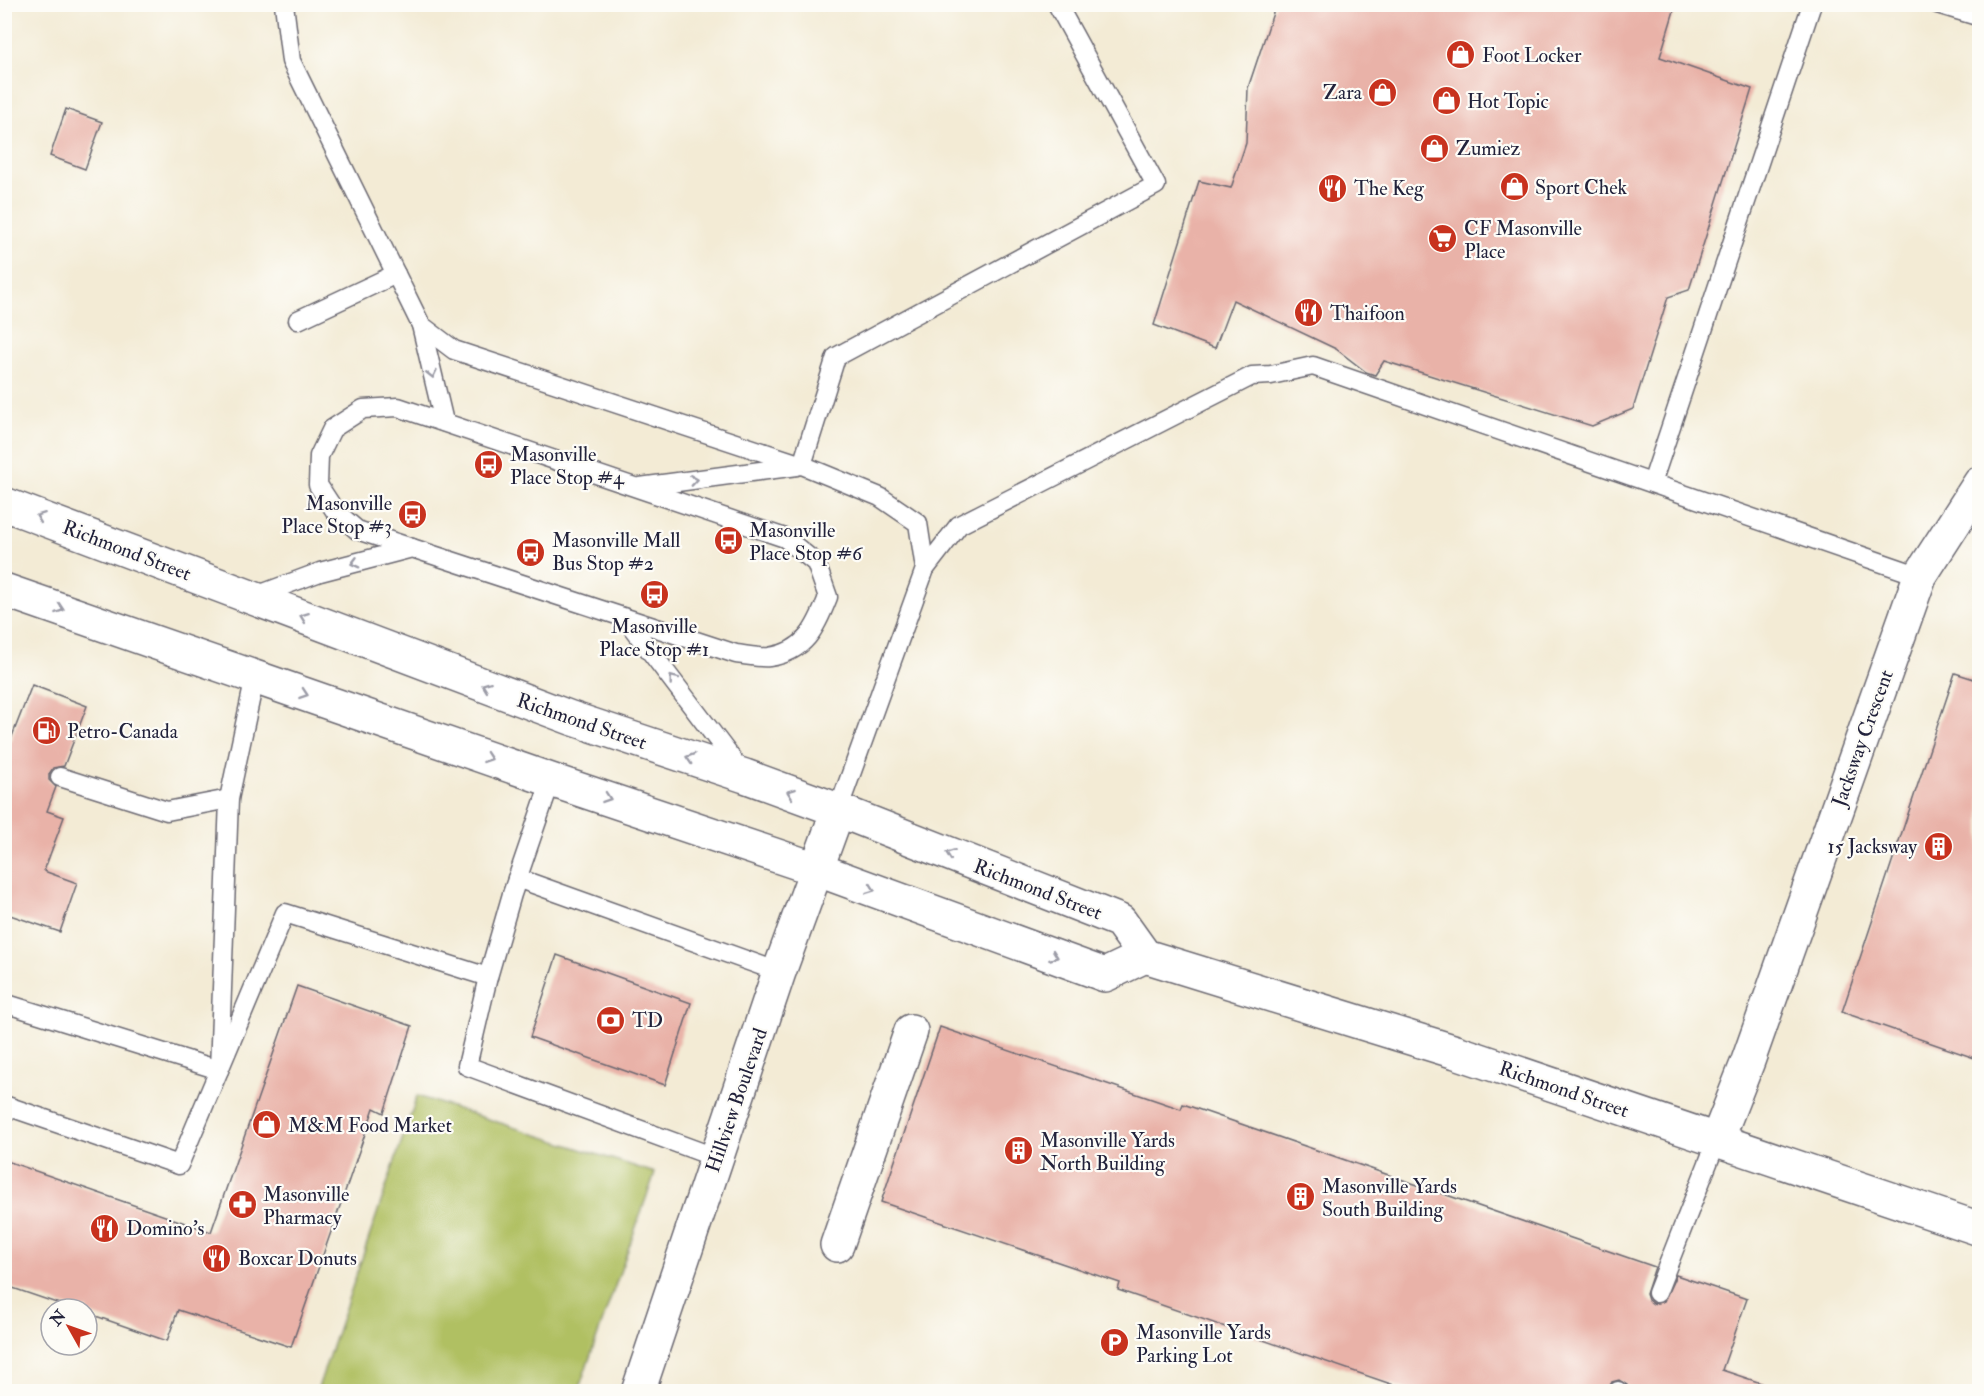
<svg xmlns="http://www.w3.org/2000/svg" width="1984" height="1396" font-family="'IM FELL Double Pica',serif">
  <rect width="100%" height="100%" fill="#fdfcf7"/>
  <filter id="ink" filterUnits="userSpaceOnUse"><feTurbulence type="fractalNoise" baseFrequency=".0167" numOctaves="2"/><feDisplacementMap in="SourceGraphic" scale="12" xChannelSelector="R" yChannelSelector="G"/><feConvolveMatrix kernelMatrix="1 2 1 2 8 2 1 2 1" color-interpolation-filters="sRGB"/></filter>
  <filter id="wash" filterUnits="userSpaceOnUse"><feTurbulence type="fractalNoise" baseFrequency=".008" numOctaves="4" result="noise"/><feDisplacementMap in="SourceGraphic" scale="24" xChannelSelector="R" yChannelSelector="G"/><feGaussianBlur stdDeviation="1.35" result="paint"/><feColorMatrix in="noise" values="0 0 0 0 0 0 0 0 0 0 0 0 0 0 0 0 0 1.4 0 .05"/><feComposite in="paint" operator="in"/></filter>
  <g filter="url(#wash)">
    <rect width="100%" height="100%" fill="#f3ebd5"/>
    <polygon fill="#b0c062" stroke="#69714e" stroke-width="1.5" points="417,1096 655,1173 578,1391 317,1391"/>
    <g id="blocks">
      <g fill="#e9b2a8">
        <polygon points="1276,4 1676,4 1660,57 1752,89 1689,290 1668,297 1633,409 1592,426 1384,361 1375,375 1366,372 1336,349 1233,300 1215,348 1154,325 1199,181 1231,188 1246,143 1248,88"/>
        <polygon points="66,109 102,122 85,169 50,156"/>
        <polygon points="1955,673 1980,681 1980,1060 1842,1012"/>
        <polygon points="32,685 87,706 64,766 53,768 49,774 49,780 56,787 47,811 64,817 44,871 77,883 60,932 4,913 4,757"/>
        <polygon points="557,955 691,1003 665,1085 530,1037"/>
        <polygon points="297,986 412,1026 384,1113 374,1108 291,1347 178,1310 167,1341 87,1313 87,1309 74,1309 4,1285 4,1160 211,1232"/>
        <polygon points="940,1027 1181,1109 1183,1104 1655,1267 1646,1294 1648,1300 1653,1304 1664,1301 1676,1275 1747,1299 1722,1370 1773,1387 1772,1392 1629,1392 1627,1385 1619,1380 1612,1382 1607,1392 1414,1392 1118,1290 1120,1283 881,1202"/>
      </g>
    </g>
  </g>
  <g filter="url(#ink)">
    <use href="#blocks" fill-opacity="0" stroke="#6b6871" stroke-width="1.5"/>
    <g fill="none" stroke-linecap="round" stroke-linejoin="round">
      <defs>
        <g id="service">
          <polyline points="284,4 291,61 421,325 444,422"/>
          <polyline points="1937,4 1980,17"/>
          <polyline points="298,320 396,274"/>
          <polyline points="421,325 454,350 802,465 880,497 918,523 925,569"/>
          <path d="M 398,407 L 785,538 L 816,563 L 828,597 C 816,628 805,652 769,657 C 759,658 746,655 736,654 L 357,530 L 335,511 L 318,485 L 319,456 L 332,429 L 363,409 Z"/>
          <polyline points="802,465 836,357 1156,185 1057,4"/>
          <polyline points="1652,483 1812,4"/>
          <polyline points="640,487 797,466"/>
          <polyline points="253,597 320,572 412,548"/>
          <polyline points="625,618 742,772"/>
          <polyline points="60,777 167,811 229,799"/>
          <polyline points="838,810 925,569 959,525 1252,376 1271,375 1313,366 1920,576"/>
          <polyline points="517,878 779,972"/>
          <polyline points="488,977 467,1066 717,1158"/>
          <polyline points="4,1003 219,1070 285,913 488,977 512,894 551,780"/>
          <polyline points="4,1105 179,1165 219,1070 229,799 255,677"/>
          <polyline points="1657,1293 1717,1140"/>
          <polyline points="1618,1392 1618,1391"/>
        </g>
        <g id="minor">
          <polyline points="1717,1140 1748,1061 1920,576 1980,483"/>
          <polyline points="837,1245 911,1031"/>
          <polyline points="638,1392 779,972 838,810"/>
        </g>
        <g id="secondary">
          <polyline points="4,504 571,718 745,776 838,810 1120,921 1145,956 1456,1052 1980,1229"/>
          <polyline points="4,590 551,780 816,869 1105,975 1145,956"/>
        </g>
      </defs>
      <use href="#service" stroke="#6b6871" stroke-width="21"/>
      <use href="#minor" stroke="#6b6871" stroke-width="36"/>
      <use href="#secondary" stroke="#6b6871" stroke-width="36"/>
      <use href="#service" stroke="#fff" stroke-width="18"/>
      <use href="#minor" stroke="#fff" stroke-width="33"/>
      <use href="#secondary" stroke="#fff" stroke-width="33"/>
    </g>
    <defs><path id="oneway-chevron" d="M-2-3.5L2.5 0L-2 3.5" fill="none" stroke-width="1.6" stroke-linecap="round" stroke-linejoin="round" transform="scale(1.5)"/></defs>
    <g stroke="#9c9ca7">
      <use href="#oneway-chevron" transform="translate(432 374) rotate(77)"/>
      <use href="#oneway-chevron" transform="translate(694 480) rotate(-8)"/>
      <use href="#oneway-chevron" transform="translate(40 517) rotate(-159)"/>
      <use href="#oneway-chevron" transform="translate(355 563) rotate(165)"/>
      <use href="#oneway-chevron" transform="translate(60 609) rotate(19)"/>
      <use href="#oneway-chevron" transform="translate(304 617) rotate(-159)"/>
      <use href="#oneway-chevron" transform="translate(673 679) rotate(-128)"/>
      <use href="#oneway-chevron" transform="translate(486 686) rotate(-159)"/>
      <use href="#oneway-chevron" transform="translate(304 694) rotate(19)"/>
      <use href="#oneway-chevron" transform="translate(488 758) rotate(19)"/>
      <use href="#oneway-chevron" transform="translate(690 758) rotate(-162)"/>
      <use href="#oneway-chevron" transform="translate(791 793) rotate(-160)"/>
      <use href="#oneway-chevron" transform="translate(607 798) rotate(19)"/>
      <use href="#oneway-chevron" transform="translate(950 854) rotate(-159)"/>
      <use href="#oneway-chevron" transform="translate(871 889) rotate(20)"/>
      <use href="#oneway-chevron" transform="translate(1054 956) rotate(20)"/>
    </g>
  </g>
  <defs>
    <symbol id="shop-disc" viewBox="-11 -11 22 22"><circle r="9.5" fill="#c8321e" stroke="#fdfcf7"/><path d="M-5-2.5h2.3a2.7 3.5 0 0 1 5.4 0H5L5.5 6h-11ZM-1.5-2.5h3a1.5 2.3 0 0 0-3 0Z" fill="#fff"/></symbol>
    <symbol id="restaurant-disc" viewBox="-11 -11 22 22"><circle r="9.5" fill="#c8321e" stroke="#fdfcf7"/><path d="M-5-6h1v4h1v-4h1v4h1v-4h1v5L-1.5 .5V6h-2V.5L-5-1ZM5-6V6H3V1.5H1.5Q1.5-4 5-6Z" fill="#fff"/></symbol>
    <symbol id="supermarket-disc" viewBox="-11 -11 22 22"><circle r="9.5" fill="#c8321e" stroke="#fdfcf7"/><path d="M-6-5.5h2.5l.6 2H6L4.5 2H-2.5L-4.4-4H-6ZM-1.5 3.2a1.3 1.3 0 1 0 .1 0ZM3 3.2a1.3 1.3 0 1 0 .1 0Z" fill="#fff"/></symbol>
    <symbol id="bus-disc" viewBox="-11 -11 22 22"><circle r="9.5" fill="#c8321e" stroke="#fdfcf7"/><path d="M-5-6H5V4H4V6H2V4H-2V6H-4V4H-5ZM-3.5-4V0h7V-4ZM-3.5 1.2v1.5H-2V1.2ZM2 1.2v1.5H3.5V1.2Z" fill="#fff"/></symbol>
    <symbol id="fuel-disc" viewBox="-11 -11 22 22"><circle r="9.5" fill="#c8321e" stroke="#fdfcf7"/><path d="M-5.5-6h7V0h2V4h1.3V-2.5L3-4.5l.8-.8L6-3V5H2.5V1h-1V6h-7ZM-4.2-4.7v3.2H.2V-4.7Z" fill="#fff"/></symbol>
    <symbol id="building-disc" viewBox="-11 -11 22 22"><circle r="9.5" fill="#c8321e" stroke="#fdfcf7"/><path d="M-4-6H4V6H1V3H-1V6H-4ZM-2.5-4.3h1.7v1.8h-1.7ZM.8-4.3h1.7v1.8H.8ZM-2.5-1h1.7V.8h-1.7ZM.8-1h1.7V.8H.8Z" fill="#fff"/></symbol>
    <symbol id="bank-disc" viewBox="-11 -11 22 22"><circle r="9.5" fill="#c8321e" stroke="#fdfcf7"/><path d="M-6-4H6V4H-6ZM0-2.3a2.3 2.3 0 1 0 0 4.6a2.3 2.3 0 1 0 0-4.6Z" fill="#fff"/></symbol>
    <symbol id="pharmacy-disc" viewBox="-11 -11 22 22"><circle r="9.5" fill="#c8321e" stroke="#fdfcf7"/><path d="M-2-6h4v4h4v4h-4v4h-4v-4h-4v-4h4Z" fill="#fff"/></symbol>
    <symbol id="parking-disc" viewBox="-11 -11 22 22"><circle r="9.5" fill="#c8321e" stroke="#fdfcf7"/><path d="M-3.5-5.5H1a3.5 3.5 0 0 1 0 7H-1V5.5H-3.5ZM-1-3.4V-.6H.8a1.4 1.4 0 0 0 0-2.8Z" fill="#fff"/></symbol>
  </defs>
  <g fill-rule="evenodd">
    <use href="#shop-disc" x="1444" y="38" width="33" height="33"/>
    <use href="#shop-disc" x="1366" y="76" width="33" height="33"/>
    <use href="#shop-disc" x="1430" y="84" width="33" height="33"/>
    <use href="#shop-disc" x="1418" y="132" width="33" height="33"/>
    <use href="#shop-disc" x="1498" y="170" width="33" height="33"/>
    <use href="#restaurant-disc" x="1316" y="172" width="33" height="33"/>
    <use href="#supermarket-disc" x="1426" y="222" width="33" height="33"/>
    <use href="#restaurant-disc" x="1292" y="296" width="33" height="33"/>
    <use href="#bus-disc" x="472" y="448" width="33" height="33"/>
    <use href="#bus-disc" x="396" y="498" width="33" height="33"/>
    <use href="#bus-disc" x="712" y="524" width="33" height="33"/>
    <use href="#bus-disc" x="514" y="536" width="33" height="33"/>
    <use href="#bus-disc" x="638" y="578" width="33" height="33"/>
    <use href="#fuel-disc" x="30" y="714" width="33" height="33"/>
    <use href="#building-disc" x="1922" y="830" width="33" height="33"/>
    <use href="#bank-disc" x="594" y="1004" width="33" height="33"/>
    <use href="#shop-disc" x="250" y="1108" width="33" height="33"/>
    <use href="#building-disc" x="1002" y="1134" width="33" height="33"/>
    <use href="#building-disc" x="1284" y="1180" width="33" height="33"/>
    <use href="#pharmacy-disc" x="226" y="1188" width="33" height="33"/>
    <use href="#restaurant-disc" x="88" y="1212" width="33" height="33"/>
    <use href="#restaurant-disc" x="200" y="1242" width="33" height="33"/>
    <use href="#parking-disc" x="1098" y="1326" width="33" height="33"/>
  </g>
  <g text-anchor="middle" stroke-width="4.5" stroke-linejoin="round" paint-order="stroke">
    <g font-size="20" fill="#22223b" stroke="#fdfcf7" text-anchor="start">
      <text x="1482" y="62">Foot Locker</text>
      <text x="1362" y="99" text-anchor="end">Zara</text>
      <text x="1467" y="108">Hot Topic</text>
      <text x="1456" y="155">Zumiez</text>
      <text x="1535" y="194">Sport Chek</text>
      <text x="1354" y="195">The Keg</text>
      <text x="1464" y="235">CF Masonville<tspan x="1464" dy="23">Place</tspan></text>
      <text x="1330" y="320">Thaifoon</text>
      <text x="510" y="461">Masonville<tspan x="510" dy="23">Place Stop #4</tspan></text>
      <text x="392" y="510" text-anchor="end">Masonville<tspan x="392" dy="23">Place Stop #3</tspan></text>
      <text x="749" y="537">Masonville<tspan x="749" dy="23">Place Stop #6</tspan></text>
      <text x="552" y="547">Masonville Mall<tspan x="552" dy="23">Bus Stop #2</tspan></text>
      <text x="654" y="633" text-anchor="middle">Masonville<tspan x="654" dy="23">Place Stop #1</tspan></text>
      <text x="67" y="738">Petro-Canada</text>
      <text x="1917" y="853" text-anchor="end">15 Jacksway</text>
      <text x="632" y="1027">TD</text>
      <text x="288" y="1132">M&amp;M Food Market</text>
      <text x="1040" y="1147">Masonville Yards<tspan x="1040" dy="23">North Building</tspan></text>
      <text x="1322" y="1193">Masonville Yards<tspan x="1322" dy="23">South Building</tspan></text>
      <text x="263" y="1201">Masonville<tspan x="263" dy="23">Pharmacy</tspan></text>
      <text x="126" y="1235">Domino's</text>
      <text x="238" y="1265">Boxcar Donuts</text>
      <text x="1136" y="1339">Masonville Yards<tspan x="1136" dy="23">Parking Lot</tspan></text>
    </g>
    <g font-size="20" fill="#22223b" stroke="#fdfcf7">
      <text transform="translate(127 550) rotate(21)" y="7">Richmond Street</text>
      <text transform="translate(582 721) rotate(19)" y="7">Richmond Street</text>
      <text transform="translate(1862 738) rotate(-70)" y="7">Jacksway Crescent</text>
      <text transform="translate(1038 889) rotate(21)" y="7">Richmond Street</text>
      <text transform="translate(1564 1089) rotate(19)" y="7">Richmond Street</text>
      <text transform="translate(736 1100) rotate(-71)" y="7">Hillview Boulevard</text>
    </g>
  </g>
  <rect width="1984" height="1396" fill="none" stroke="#fdfcf7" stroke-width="24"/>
  <g transform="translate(69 1327) rotate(310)"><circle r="28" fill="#fdfcf7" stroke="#a5a5ac" stroke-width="1.5"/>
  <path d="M0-4.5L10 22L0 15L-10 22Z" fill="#c8321e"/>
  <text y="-9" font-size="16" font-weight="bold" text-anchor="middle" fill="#22223b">N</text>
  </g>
</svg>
